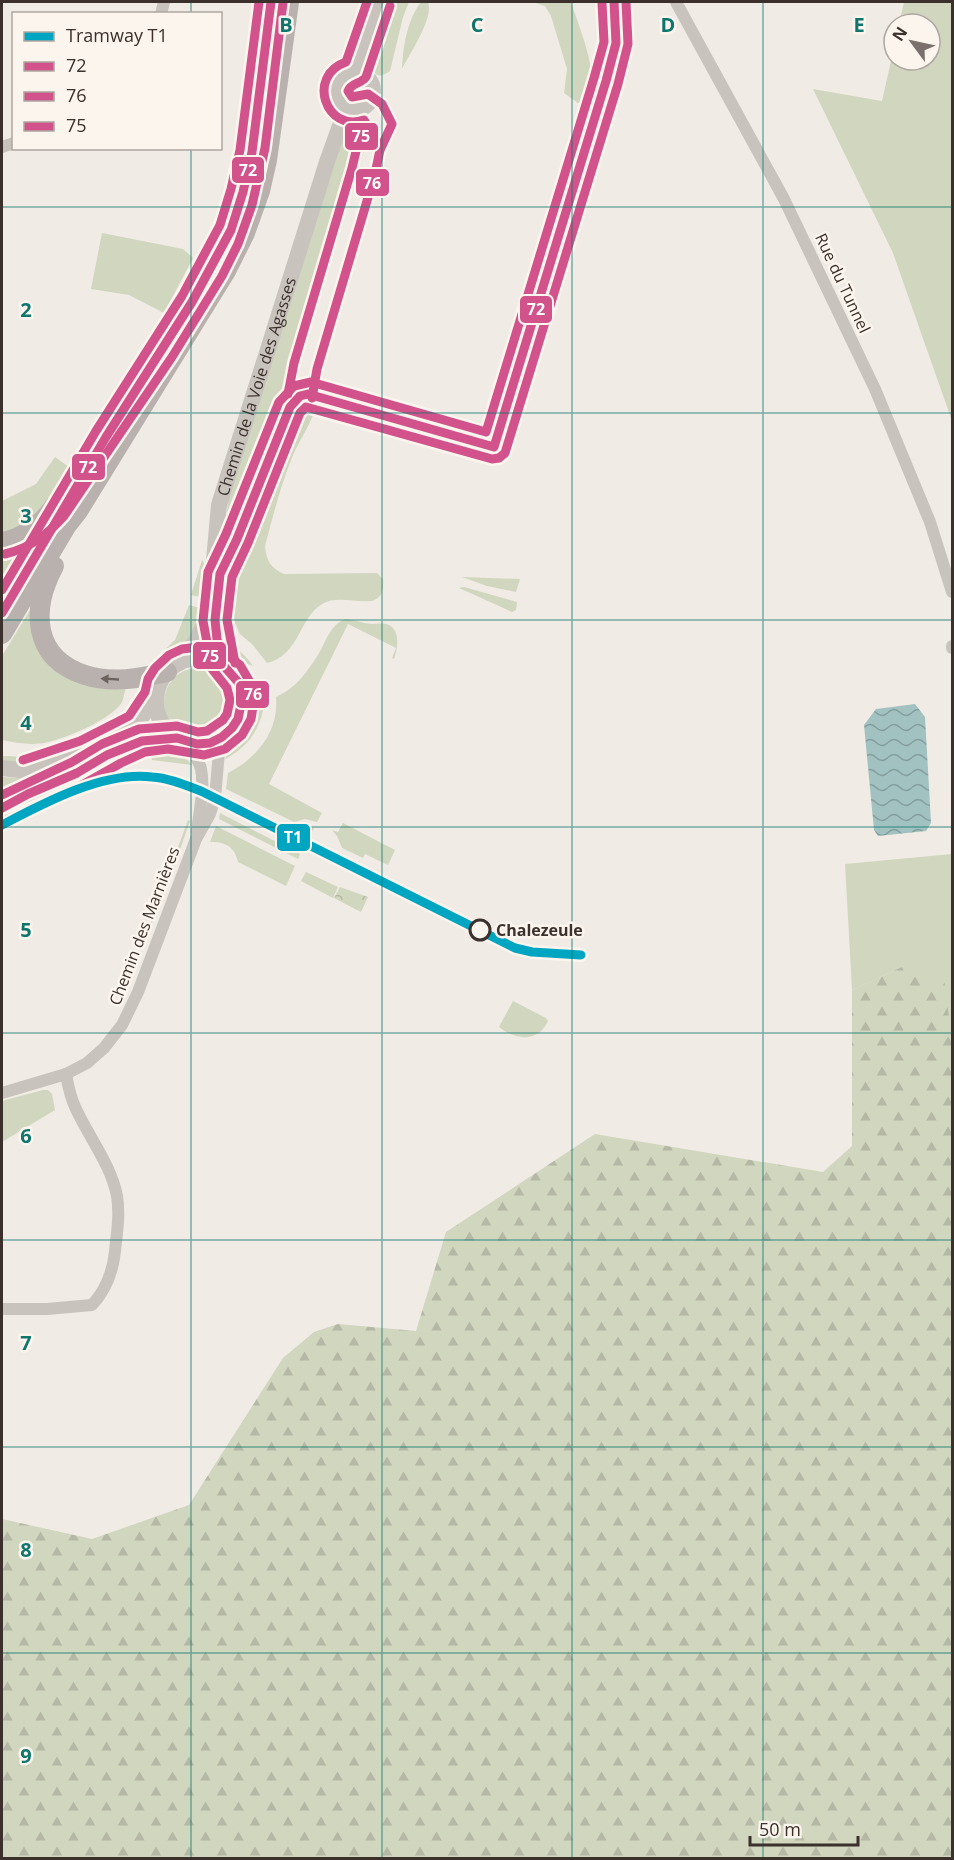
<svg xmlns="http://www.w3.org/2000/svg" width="954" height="1860" font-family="'Open Sans',sans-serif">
  <defs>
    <pattern id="forest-firs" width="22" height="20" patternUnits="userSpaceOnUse" patternTransform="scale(1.5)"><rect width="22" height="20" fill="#d1d6bf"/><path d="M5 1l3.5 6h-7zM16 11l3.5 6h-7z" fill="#b4b8a4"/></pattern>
    <pattern id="park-crowns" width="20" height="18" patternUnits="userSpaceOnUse" patternTransform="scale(1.5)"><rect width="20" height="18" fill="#d1d6bf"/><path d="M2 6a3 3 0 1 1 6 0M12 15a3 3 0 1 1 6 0" fill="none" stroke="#b4b8a4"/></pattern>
    <pattern id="water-waves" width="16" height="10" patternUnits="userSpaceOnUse" patternTransform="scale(1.5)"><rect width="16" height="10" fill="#a1c2c1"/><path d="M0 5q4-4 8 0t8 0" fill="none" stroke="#849e9d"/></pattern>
  </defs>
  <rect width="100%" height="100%" fill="#f0ebe5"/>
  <g fill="#d1d6bf">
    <path d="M 393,2 L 409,2 L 403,17 L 390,71 C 373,83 372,68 372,55 L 379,55 Z"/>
    <path d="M 421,2 L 428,2 C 434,18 410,53 402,69 C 403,47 407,20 421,2 Z"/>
    <path d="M 532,2 L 571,2 C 578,25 603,80 586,101 L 578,103 L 564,93 L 567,69 L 551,16 L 545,6 Z"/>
    <polygon points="904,2 952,2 952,421 893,253 813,89 882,101 894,48 894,60 930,60 930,24 899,24"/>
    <polygon points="363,116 368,120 371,127 296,376 237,524 233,527 229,527 227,512 228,497 317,215 345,134 354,120"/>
    <polygon points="102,233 183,249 193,258 164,313 129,295 91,289"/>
    <path d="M 305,407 L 311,408 L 314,413 C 308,428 300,440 293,455 C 281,484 273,516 265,546 C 266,561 271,568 284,574 L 377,573 L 383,579 C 386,619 345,590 322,604 C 298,619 300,655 267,663 L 252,644 L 240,634 L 235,623 L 232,608 L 233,574 L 289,425 L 299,410 Z"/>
    <polygon points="55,457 73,470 48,504 26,524 2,533 2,501 36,484"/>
    <polygon points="41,531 2,595 2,548"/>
    <polygon points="202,560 206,566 204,598 191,595"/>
    <polygon points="462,577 520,579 516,592 487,586"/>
    <polygon points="464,587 517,602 516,610 512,612 459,588"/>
    <polygon points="189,605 204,609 185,646 166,656 145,673 149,665 175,640"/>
    <path d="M 30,610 L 32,626 L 41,650 L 126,688 C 124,692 124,698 122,702 C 112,719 67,738 48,742 C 33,746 17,743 2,740 L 2,656 Z"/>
    <path d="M 346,619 C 355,620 362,623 371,624 C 376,624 381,623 386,624 C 401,628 398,648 394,659 L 392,658 L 396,648 L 348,624 L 269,784 L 322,813 L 317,822 L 305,819 L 294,822 L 226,789 L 228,773 C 257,758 279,732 276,697 C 295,689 307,672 318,655 C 326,642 330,624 346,619 Z"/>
    <path d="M 225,633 C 231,647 245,653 253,666 L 239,661 L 225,651 Z"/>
    <circle cx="198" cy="702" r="34"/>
    <path d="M 261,708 L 263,710 C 258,733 246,748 225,759 L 229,750 L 242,737 L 251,718 Z"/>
    <path d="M 126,719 L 128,724 C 86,745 51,771 2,760 L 2,756 C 16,756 31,758 45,757 C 73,754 102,734 126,719 Z"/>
    <path d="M 160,746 C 174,748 183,755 192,765 L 152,760 L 149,748 Z"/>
    <polygon points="2,777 37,779 40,782 2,800"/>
    <polygon points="224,797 289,829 305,826 314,828 307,841 224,799"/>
    <polygon points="220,813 300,854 298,859 219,819"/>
    <polygon points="188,820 190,821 156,918 150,924"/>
    <polygon points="343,823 395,850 388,865 365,854 363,858 342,848 337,836 332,830 338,832"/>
    <path d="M 216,826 L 295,866 L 286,886 L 238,862 C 235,847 225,841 210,842 Z"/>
    <polygon points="952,854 952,1042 904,966 852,990 845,864"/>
    <polygon points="306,872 338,887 333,898 301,881"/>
    <path d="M 513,1001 L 546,1018 L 548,1021 C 538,1043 515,1040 499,1027 Z"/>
    <polygon points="43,1090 48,1090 52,1094 55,1110 2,1142 2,1101"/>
  </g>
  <polygon fill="url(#forest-firs)" points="904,966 944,978 952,1042 952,1858 2,1858 2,1519 92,1539 189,1505 283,1358 314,1332 338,1324 416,1331 446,1232 595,1134 823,1172 852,1146 852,990"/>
  <polygon fill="url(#park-crowns)" points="340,887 368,897 361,912 334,898"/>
  <polygon fill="url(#water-waves)" points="915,704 925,717 931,823 926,831 878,836 874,830 864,725 876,709"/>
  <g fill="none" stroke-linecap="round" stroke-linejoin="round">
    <g stroke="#c9c3be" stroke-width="12">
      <polyline points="676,2 784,199 875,389 930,522 952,592"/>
      <polyline points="161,14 164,2"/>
      <polyline points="2,147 14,143"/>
      <polyline points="952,648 952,646"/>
      <path d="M 183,741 C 190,749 199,759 201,769 C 205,788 199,812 197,832"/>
      <polyline points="2,1093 66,1074 87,1063 104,1048 122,1025 138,992 196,839 210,814 215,798 219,752 232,728"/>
      <path d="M 2,1309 L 47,1309 L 92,1305 C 106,1290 113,1271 115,1251 C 117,1233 120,1214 117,1196 C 111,1165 89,1137 76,1109 C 71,1099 68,1086 66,1074"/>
    </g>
    <g stroke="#c9c3be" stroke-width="16">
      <circle cx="354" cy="91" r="19"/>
      <polyline points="355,72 364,49 379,2"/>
      <polyline points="216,606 215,620 223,665"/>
      <circle cx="199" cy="701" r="43"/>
      <path id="s1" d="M 179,663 L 194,644 L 204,625 L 211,594 L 219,505 L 327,162 L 346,109"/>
      <polyline points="2,768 37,772"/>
      <polyline points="26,772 61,763 107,742 137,724 156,696"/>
      <path d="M 2,808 C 26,795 53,786 78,773 C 114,754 133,739 177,738"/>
    </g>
    <g stroke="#b8b1ad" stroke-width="20">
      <path d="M 192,301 C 206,278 222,254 231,228 C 257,156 262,77 271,2"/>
      <polyline points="53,526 106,437 147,375"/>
      <path d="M 2,542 C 25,538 43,523 56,504"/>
      <path d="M 54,566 C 31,609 32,658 85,675 C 112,684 141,678 167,672"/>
      <polyline points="2,634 67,525 78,511 226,271 245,233 260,191 267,160 289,2"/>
    </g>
    <defs>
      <g id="bus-1">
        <polyline points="2,613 106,437 192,302 231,230 243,192 252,152 271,2"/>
        <polyline points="2,808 28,794 77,773 107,755 142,741 177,738 197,744 210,743 222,737 232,728 238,719 242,700 238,682 223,665 217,639 215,620 220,574 237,539 290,407 300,396 308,394 494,447 606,81 616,43 614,2"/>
      </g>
      <g id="bus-2">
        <path d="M 312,398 L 317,369 L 375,174 L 380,150 L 392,124 L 382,104 L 368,94 L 352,97 L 348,91 C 351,83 361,84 366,77 L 390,6"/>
        <path d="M 5,554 C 30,548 47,535 64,516 L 172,357 L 222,276 L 238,244 L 252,205 L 265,148 L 283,3"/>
        <polyline points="235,663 227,620 232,577 248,543 300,413 306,407 492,459 499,458 505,453 618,84 628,44 626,2"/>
        <polyline points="8,819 82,785 121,763 145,752 168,749 204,755 225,749 242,735 251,719 254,700 250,682 240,665 225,653 207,646 182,649 169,655 155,668 148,679 145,692 129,716 80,741 23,760"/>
      </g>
      <g id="bus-3">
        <path d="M 288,394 L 294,363 L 352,168 L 358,143 L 367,125 L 364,120 C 326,133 306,76 346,62 L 367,2"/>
        <polyline points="2,590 96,431 182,296 220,225 231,189 240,150 259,2"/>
        <polyline points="2,795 72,762 102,744 139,729 177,726 198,732 207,731 223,720 227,714 230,700 227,688 212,669 203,621 208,572 226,534 279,402 294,386 311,382 486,432 594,78 604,42 602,3"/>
      </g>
    </defs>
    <use href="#bus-1" stroke="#fbf5ee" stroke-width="14"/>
    <use href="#bus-2" stroke="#fbf5ee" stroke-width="14"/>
    <use href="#bus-3" stroke="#fbf5ee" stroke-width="14"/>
    <use href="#bus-1" stroke="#d2528b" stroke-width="9"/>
    <use href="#bus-2" stroke="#d2528b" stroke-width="9"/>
    <use href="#bus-3" stroke="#d2528b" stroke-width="9"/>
    <defs>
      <path id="tram-1" d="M 2,825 C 44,803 103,771 152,777 C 169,778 185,785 201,791 L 515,948 L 532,952 L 581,955"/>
    </defs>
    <use href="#tram-1" stroke="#fbf5ee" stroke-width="14"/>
    <use href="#tram-1" stroke="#00a5c2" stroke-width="9"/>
  </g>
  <defs><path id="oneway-solid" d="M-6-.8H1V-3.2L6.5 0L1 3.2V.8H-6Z" transform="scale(1.5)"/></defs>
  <use fill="#6d645f" href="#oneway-solid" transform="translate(110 679) rotate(-177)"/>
  <path fill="none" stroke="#0f766e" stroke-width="1.5" stroke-opacity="0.55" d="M 191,2 L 191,14M 382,2 L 382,1858M 572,2 L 572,1858M 763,2 L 763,1858M 191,148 L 191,1858M 2,207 L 952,207M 2,413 L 952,413M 2,620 L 952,620M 2,827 L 952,827M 2,1033 L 952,1033M 2,1240 L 952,1240M 2,1447 L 952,1447M 2,1653 L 952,1653"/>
  <circle fill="#fbf5ee" stroke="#3b302b" stroke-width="3" cx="480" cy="930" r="10"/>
  <g text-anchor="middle" stroke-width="5" stroke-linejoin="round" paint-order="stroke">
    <g font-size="16" fill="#3b302b" stroke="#fbf5ee">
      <text transform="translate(843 283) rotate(65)" y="6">Rue du Tunnel</text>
      <text dy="6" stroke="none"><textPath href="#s1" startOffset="291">Chemin de la Voie des Agasses</textPath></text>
      <text transform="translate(144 926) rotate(-69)" y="6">Chemin des Marnières</text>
    </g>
    <g font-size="16" font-weight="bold" fill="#3b302b" stroke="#fbf5ee" text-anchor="start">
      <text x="496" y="936">Chalezeule</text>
    </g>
  </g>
  <g font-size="20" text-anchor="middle" font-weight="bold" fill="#0f766e" stroke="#fbf5ee" stroke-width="5" stroke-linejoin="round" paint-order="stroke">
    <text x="286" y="32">B</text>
    <text x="477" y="32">C</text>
    <text x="668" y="32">D</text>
    <text x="859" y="32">E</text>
    <text x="26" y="317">2</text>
    <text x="26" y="523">3</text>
    <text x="26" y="730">4</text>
    <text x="26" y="937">5</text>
    <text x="26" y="1143">6</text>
    <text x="26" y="1350">7</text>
    <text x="26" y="1557">8</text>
    <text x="26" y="1763">9</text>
  </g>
  <g stroke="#fbf5ee" stroke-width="2">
    <rect x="344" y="122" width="35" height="29" rx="6" fill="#d2528b"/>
    <rect x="231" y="156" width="34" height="28" rx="6" fill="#d2528b"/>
    <rect x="355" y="168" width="35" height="29" rx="6" fill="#d2528b"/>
    <rect x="519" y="295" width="34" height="29" rx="6" fill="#d2528b"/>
    <rect x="71" y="453" width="35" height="28" rx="6" fill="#d2528b"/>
    <rect x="192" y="641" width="35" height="29" rx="6" fill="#d2528b"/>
    <rect x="235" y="680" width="35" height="29" rx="6" fill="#d2528b"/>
    <rect x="276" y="823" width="35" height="29" rx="6" fill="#00a5c2"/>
  </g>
  <g font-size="16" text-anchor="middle" font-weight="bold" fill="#fff">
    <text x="361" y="142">75</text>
    <text x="248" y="176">72</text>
    <text x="372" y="189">76</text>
    <text x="536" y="315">72</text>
    <text x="88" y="473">72</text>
    <text x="210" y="662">75</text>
    <text x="253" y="700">76</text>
    <text x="293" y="843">T1</text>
  </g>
  <rect width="954" height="1860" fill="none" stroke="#3b302b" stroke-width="6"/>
  <rect x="12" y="12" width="210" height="138" fill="#fbf5ee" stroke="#aea6a0" stroke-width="1.5"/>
  <rect x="24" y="32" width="30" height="9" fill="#00a5c2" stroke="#aea6a0" stroke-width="1.5"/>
  <text x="66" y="42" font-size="18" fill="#3b302b">Tramway T1</text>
  <rect x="24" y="62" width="30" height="9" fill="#d2528b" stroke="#aea6a0" stroke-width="1.5"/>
  <text x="66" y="72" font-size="18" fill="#3b302b">72</text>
  <rect x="24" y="92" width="30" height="9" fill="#d2528b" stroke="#aea6a0" stroke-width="1.5"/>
  <text x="66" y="102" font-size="18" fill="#3b302b">76</text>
  <rect x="24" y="122" width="30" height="9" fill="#d2528b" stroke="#aea6a0" stroke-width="1.5"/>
  <text x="66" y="132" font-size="18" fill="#3b302b">75</text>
  <g transform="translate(912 42) rotate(303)"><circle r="28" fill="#fbf5ee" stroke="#aea6a0" stroke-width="1.5"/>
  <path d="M0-4.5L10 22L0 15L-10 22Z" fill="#7a716c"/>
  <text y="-9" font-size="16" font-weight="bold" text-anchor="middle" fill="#3b302b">N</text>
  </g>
  <path d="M750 1836v9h108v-9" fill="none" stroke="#3b302b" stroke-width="3"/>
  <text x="759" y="1836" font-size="18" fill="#3b302b" stroke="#fbf5ee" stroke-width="4.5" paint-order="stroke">50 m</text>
</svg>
